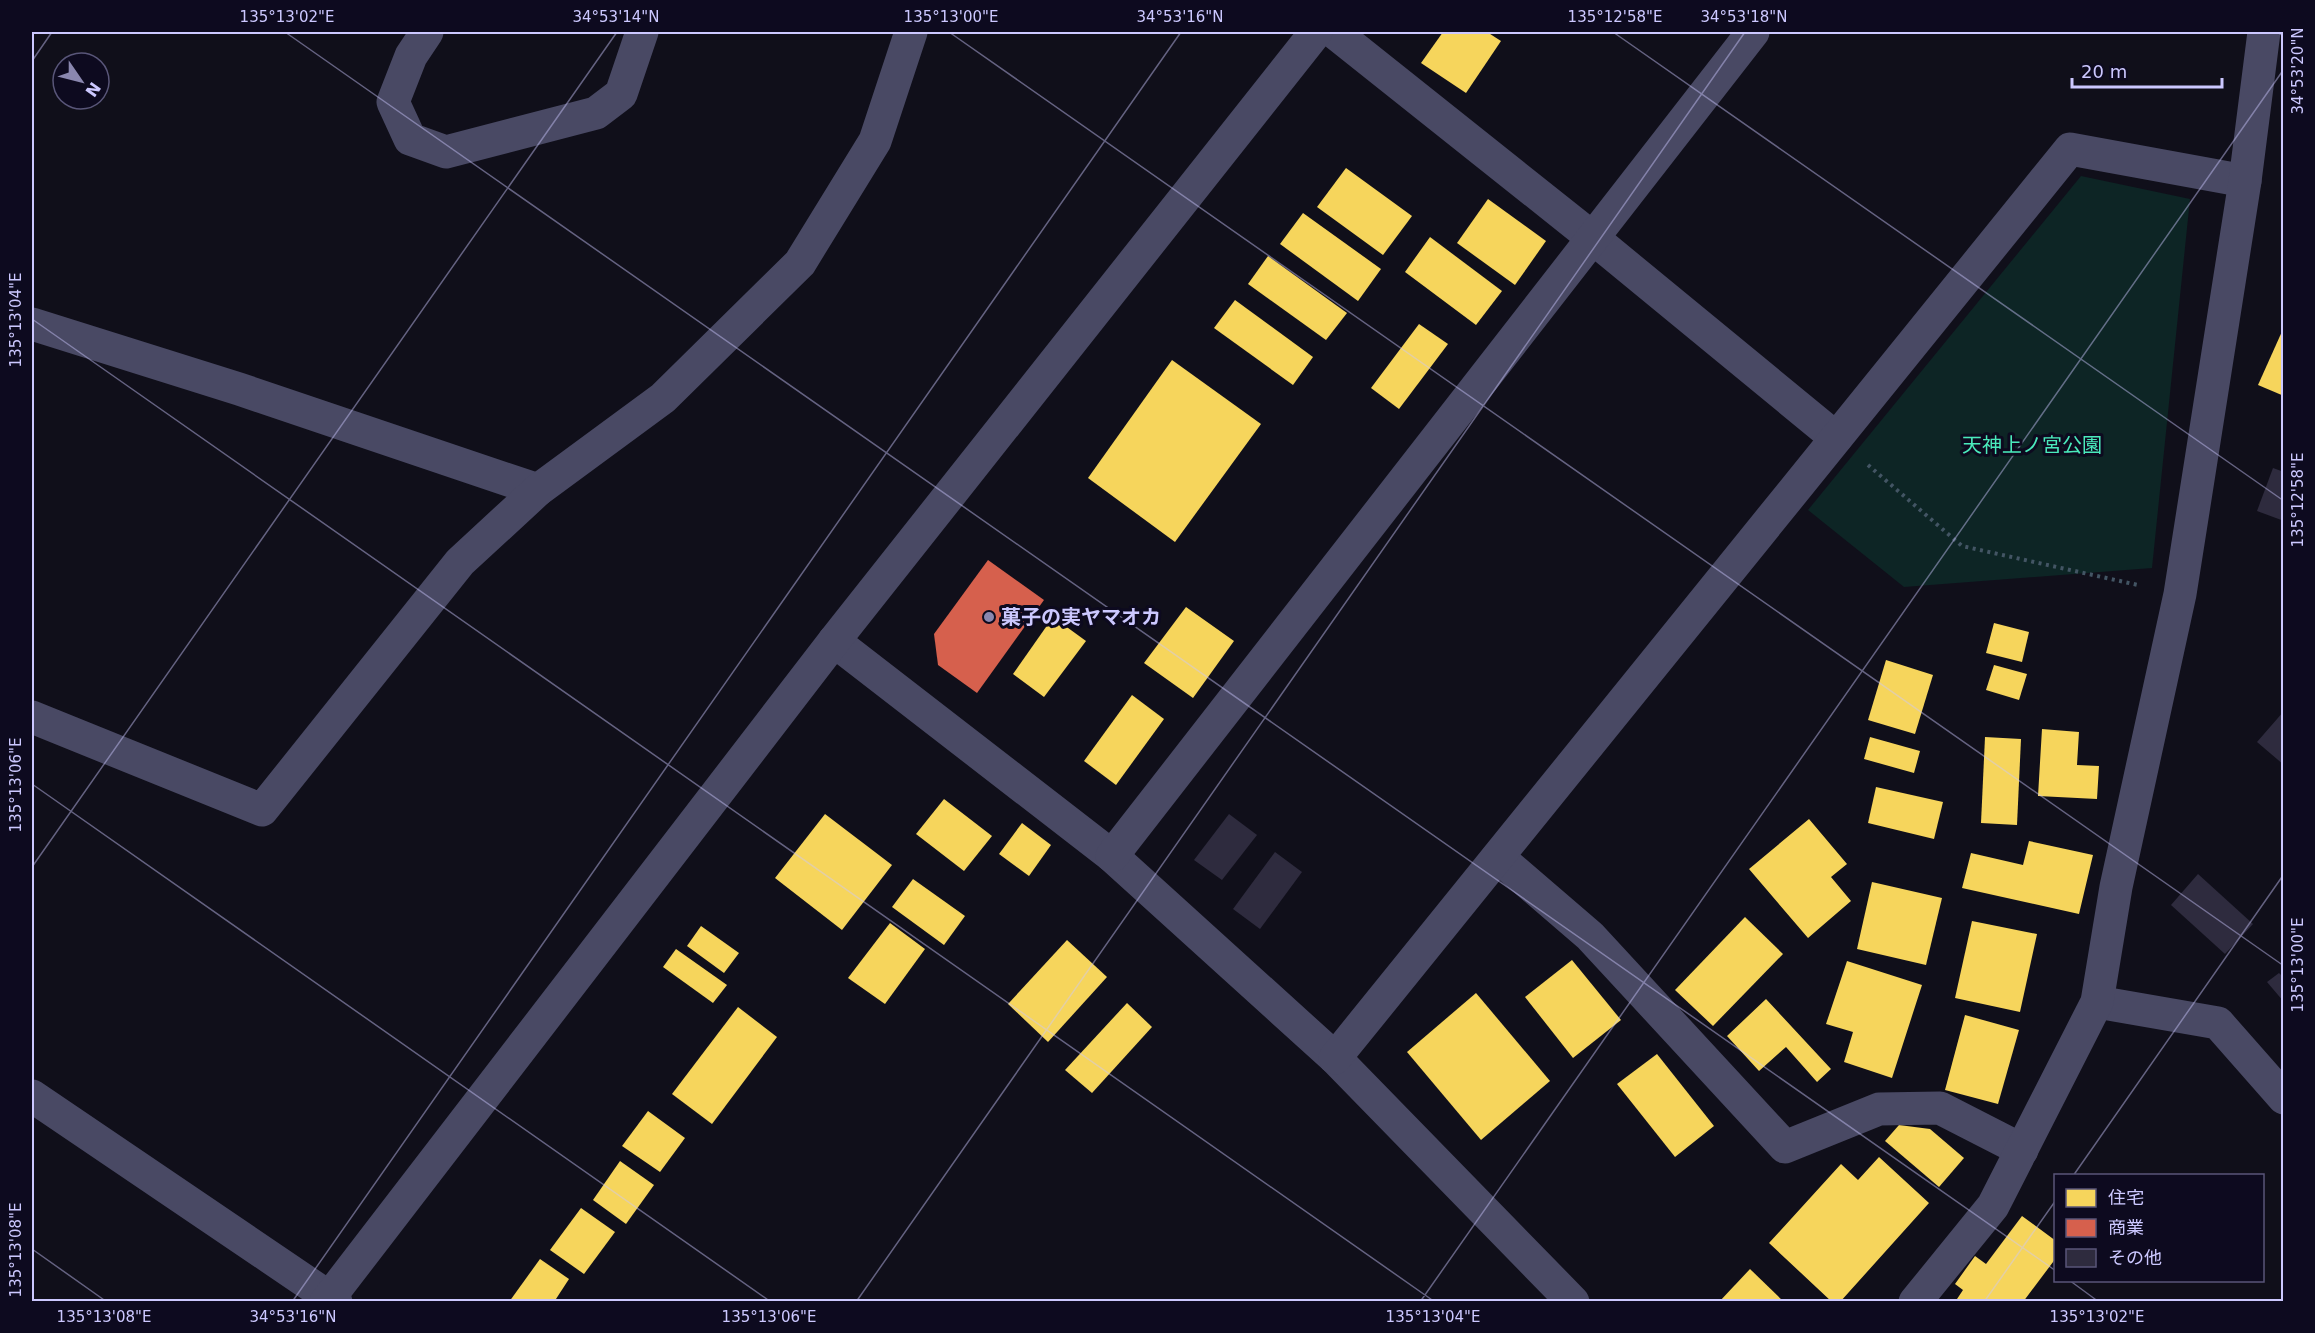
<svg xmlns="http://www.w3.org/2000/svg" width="2315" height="1333" font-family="'DejaVu Sans','Noto Sans JP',sans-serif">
  <rect width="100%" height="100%" fill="#100f1a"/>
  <polygon fill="#0d2525" points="2081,176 2190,199 2152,568 1904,587 1808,510"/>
  <g fill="#f6d55c">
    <polygon points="1443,32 1487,32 1501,41 1466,93 1421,63"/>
    <polygon points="1346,168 1412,216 1383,255 1317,207"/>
    <polygon points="1488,199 1546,241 1515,285 1457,243"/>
    <polygon points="1303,213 1381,269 1358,301 1280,244"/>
    <polygon points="1430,237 1502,291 1476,325 1405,272"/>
    <polygon points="1268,256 1347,313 1326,340 1248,284"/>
    <polygon points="1235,300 1313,357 1293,385 1214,328"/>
    <polygon points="1419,324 1448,344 1399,409 1371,388"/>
    <polygon points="2284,327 2284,396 2258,385"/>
    <polygon points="1172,360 1261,424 1175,542 1088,478"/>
    <polygon points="1186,607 1234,641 1193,698 1144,663"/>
    <polygon points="1053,617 1086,641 1044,697 1013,674"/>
    <polygon points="1994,623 2029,632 2022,662 1986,653"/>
    <polygon points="1886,660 1933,675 1915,734 1868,720"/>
    <polygon points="1994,665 2027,674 2019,700 1986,690"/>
    <polygon points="1132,695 1164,719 1116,785 1084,761"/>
    <polygon points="2042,729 2079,732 2077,765 2099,766 2097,799 2038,796"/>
    <polygon points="1870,737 1920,751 1914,773 1864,759"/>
    <polygon points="1985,737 2021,739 2017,825 1981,823"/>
    <polygon points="1876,787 1943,802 1934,839 1868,823"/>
    <polygon points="944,799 992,836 964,871 916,834"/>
    <polygon points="825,814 892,865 842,930 775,878"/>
    <polygon points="1809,819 1847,864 1831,877 1851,901 1808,938 1749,869"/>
    <polygon points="1022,823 1051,845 1029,876 999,854"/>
    <polygon points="2029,841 2093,855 2079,914 1962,888 1971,853 2023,865"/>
    <polygon points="913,879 965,916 944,945 892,907"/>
    <polygon points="1872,882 1942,898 1926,965 1857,949"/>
    <polygon points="1745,917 1783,954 1713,1026 1675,990"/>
    <polygon points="1972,921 2037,934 2020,1012 1955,998"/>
    <polygon points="890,923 925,949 885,1004 848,978"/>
    <polygon points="701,926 739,953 724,973 687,946"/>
    <polygon points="1067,940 1107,977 1048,1042 1008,1004"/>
    <polygon points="676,949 727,985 713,1003 663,967"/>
    <polygon points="1572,960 1621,1020 1573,1058 1525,997"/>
    <polygon points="1847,961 1922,985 1892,1078 1844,1062 1853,1032 1826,1024"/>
    <polygon points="1476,993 1550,1081 1481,1140 1407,1052"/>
    <polygon points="1766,999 1831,1069 1817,1082 1786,1047 1759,1071 1727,1036"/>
    <polygon points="1127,1003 1152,1027 1092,1093 1065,1070"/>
    <polygon points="738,1007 777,1037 712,1124 672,1094"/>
    <polygon points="1965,1015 2019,1030 1998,1104 1945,1090"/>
    <polygon points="1657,1054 1714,1126 1675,1157 1617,1084"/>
    <polygon points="648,1111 685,1138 660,1172 622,1146"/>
    <polygon points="1899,1125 1930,1129 1964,1158 1939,1187 1885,1141"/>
    <polygon points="1879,1157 1929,1203 1840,1302 1832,1302 1769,1243 1841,1164 1858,1180"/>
    <polygon points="620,1161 654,1185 626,1224 593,1200"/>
    <polygon points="581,1208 615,1232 584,1274 550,1250"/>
    <polygon points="2022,1216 2056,1241 2056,1258 2023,1302 1955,1302 1963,1290 1955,1284 1975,1256 1986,1264"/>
    <polygon points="540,1259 569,1279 554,1302 509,1302"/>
    <polygon points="1750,1269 1784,1302 1719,1302"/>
  </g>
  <polygon fill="#d6604d" points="988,560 1044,600 977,693 938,665 934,634"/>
  <g fill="#2e2b3e">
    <polygon points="2273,468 2284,472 2284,521 2257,511"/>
    <polygon points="2284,711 2284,765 2257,742"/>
    <polygon points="1229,814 1257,835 1222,880 1194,860"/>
    <polygon points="1275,852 1302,872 1260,929 1233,909"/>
    <polygon points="2198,874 2253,924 2225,954 2171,905"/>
    <polygon points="2279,973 2284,978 2284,1002 2267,982"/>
  </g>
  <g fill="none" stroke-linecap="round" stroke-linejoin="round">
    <polyline stroke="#435564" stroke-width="4" stroke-dasharray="3 4.5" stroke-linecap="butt" points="1868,465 1962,546 2138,585"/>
    <g stroke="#494964" stroke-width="33">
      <polyline points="427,32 411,56 393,102 410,139 446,152 596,113 621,94 642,32"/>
      <polyline points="1334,32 1594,239 1836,438"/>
      <polyline points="32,324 239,389 538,490"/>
      <polyline points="834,641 1112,856 1335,1058 1573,1302"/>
      <polyline points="32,717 262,810 460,562 538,490 663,398 800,263 875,141 911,32"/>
      <polyline points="1112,856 1753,32"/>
      <polyline points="1498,857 1590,936 1785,1147 1879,1109 1940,1108 2022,1150"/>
      <polyline points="2097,1002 2218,1023 2284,1098"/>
      <polyline points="1335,1058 2070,149 2245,181"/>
      <polyline points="32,1096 336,1302"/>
      <polyline points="326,1302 834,641 1316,32"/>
      <polyline points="1915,1302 1993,1206 2097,1002 2116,887 2180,594 2245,181 2264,32"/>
    </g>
  </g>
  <path fill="none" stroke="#ccc8ff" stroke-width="1.5" stroke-opacity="0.45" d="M 285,32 L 2056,1271M 949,32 L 2284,966M 1613,32 L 2284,501M 2277,32 L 2284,36M 32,61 L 52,32M 32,319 L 1435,1302M 32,784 L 771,1302M 32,867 L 617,32M 2073,1176 L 2284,874M 32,1249 L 107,1302M 2069,1280 L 2099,1302M 292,1302 L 1181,32M 856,1302 L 1745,32M 1420,1302 L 2284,69M 1984,1302 L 2056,1200"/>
  <circle fill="#8a87af" stroke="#0d0a1f" stroke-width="2" cx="989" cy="617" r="6"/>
  <g text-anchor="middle" stroke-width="6" stroke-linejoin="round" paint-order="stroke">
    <g font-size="20" fill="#4ae9bb" stroke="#0d0a1f">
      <text x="2032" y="452">天神上ノ宮公園</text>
    </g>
    <g font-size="20" font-weight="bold" fill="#ccc8ff" stroke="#0d0a1f" text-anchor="start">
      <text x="1001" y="624">菓子の実ヤマオカ</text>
    </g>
  </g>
  <rect width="2315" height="1333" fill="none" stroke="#0d0a1f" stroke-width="66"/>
  <rect x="2054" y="1174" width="210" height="108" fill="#0d0a1f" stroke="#595679" stroke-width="1.5"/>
  <rect x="2066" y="1189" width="30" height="18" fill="#f6d55c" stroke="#595679" stroke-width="1.5"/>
  <text x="2108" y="1204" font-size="18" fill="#ccc8ff">住宅</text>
  <rect x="2066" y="1219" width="30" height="18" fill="#d6604d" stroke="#595679" stroke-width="1.5"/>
  <text x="2108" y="1234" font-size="18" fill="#ccc8ff">商業</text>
  <rect x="2066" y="1249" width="30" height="18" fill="#2e2b3e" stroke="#595679" stroke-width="1.5"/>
  <text x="2108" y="1264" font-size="18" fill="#ccc8ff">その他</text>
  <g transform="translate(81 81) rotate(125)"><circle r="28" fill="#0d0a1f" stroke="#595679" stroke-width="1.5"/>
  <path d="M0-4.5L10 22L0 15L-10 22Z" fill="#8a87af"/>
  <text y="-9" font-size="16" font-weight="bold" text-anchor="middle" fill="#ccc8ff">N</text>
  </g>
  <path d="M2072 78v9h150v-9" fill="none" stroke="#ccc8ff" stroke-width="3"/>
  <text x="2081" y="78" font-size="18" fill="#ccc8ff" stroke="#0d0a1f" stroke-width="4.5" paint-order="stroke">20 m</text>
  <rect x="33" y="33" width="2249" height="1267" fill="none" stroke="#ccc8ff" stroke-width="2"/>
  <g font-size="15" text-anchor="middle" fill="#ccc8ff">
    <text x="287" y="22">135°13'02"E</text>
    <text x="616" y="22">34°53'14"N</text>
    <text x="951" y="22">135°13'00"E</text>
    <text x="1180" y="22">34°53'16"N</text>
    <text x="1615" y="22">135°12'58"E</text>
    <text x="1744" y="22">34°53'18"N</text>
    <text transform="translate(2298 71) rotate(-90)" y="5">34°53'20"N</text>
    <text transform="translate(16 320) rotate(-90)" y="5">135°13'04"E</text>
    <text transform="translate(2298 500) rotate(-90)" y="5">135°12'58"E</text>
    <text transform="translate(16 785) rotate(-90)" y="5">135°13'06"E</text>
    <text transform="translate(2298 965) rotate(-90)" y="5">135°13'00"E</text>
    <text transform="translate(16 1250) rotate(-90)" y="5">135°13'08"E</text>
    <text x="104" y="1322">135°13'08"E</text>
    <text x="293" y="1322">34°53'16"N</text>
    <text x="769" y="1322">135°13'06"E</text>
    <text x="1433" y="1322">135°13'04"E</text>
    <text x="2097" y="1322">135°13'02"E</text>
  </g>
</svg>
